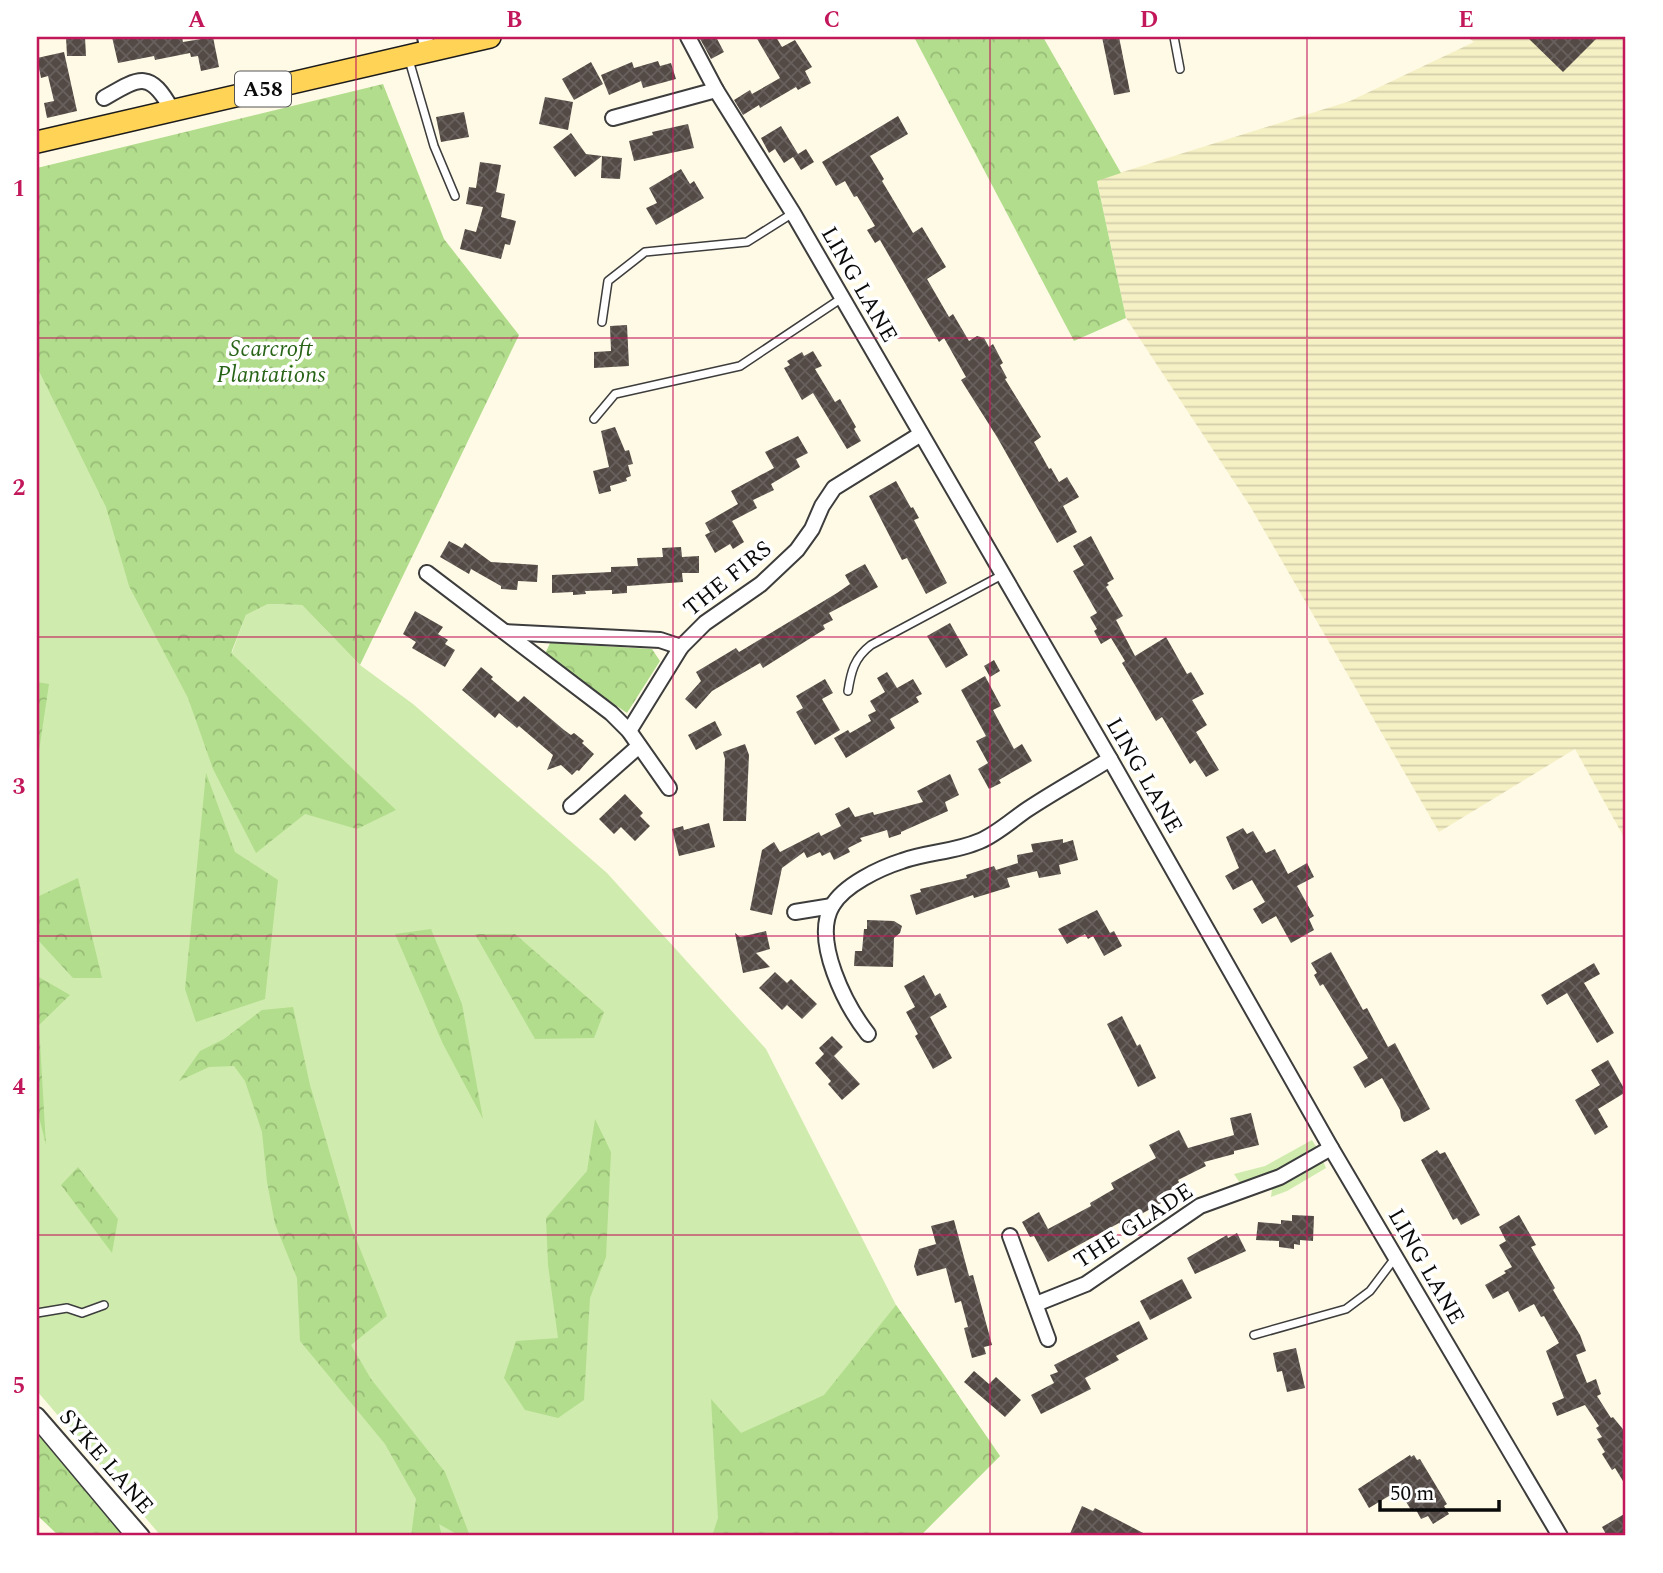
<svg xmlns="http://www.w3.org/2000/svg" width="1663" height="1573" font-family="Spectral,serif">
  <defs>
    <pattern id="farmland-rules" width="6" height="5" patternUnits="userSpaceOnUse" patternTransform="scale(1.75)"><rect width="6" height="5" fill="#f6f1c5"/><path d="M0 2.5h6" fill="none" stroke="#d2cda8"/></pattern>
    <pattern id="forest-crowns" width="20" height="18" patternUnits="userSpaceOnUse" patternTransform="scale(1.75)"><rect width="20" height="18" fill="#b2dd8c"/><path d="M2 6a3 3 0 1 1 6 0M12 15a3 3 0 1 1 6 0" fill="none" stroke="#98bc77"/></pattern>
    <pattern id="building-cross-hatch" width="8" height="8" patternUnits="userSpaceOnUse" patternTransform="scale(1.75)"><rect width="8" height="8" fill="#534a45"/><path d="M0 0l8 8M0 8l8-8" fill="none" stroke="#67605c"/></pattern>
  </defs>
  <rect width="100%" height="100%" fill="#fffae6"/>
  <polygon fill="url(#farmland-rules)" points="1467,37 1626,37 1626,841 1575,749 1439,832 1250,506 1126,318 1097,180 1350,101 1474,42"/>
  <g fill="#cfebae">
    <polygon points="37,292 232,652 246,615 268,604 302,605 360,665 413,704 607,873 766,1049 896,1305 1000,1456 920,1536 161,1536 37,1391"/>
    <polygon points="1312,1140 1317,1148 1270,1174 1240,1183 1234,1174 1265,1166"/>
    <polygon points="1323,1161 1326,1168 1287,1191 1271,1197 1272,1188 1285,1184"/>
  </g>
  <g fill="url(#forest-crowns)">
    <polygon points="914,37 1043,37 1121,173 1097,181 1126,318 1074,341"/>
    <polygon points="383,84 444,239 519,335 360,665 302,605 268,604 246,615 231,653 396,810 357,829 305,814 256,853 213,769 188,698 129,586 106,507 37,367 37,168"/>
    <polygon points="550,643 652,649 660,661 627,713 544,656"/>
    <polygon points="37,682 49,684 39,751 37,750"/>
    <polygon points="206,773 235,852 278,880 265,999 196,1022 185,989"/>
    <polygon points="78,878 102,978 73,978 37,939 37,897"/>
    <polygon points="431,929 462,1004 483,1119 443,1044 395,934"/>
    <polygon points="475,934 515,934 604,1012 594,1038 535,1039"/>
    <polygon points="37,976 70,995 39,1025 46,1145 37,1109"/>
    <polygon points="293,1007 310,1085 352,1229 387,1316 351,1345 371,1379 445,1472 470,1536 460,1536 439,1524 442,1536 411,1536 416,1499 385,1444 300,1341 297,1278 275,1224 267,1182 262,1132 245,1081 234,1066 209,1067 179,1081 200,1051 224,1039 262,1010"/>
    <polygon points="595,1119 611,1152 606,1257 590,1298 584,1400 558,1418 525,1410 504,1378 516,1341 558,1338 548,1265 546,1218 587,1171"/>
    <polygon points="78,1167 118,1219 112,1253 61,1185"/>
    <polygon points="896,1305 1000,1456 920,1536 712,1536 718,1518 711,1399 741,1433 824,1395"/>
    <polygon points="37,1426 132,1536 59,1536 37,1515"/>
  </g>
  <g fill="url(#building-cross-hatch)">
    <polygon points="66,37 85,37 86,56 67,56"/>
    <polygon points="112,37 182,37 183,42 213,37 219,67 201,71 198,56 191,57 190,53 155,60 154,56 118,63"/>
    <polygon points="699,37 716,37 724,52 711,59"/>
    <polygon points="756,37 776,37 782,47 795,40 812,67 805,71 811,83 798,90 796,87 760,108 759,105 743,115 734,100 750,90 752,94 780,78"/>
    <polygon points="1102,37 1119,37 1130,92 1114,95"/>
    <polygon points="1527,37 1598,37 1563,72"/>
    <polygon points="64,52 77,111 47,118 44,103 54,101 48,76 41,78 37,58"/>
    <polygon points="658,61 660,66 671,63 676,79 643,88 641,81 609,95 601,75 632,62 634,68"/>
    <polygon points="591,62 603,84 574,100 562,79"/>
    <polygon points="545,97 573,102 568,130 539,124"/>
    <polygon points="464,112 469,137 441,142 436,117"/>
    <polygon points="898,116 908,134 870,156 884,179 882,181 913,233 922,227 946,267 927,279 949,317 953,314 969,341 977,336 984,338 989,347 993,344 1003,363 1000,365 1007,378 1005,379 1041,437 1034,442 1049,469 1051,468 1059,482 1067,477 1079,497 1063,506 1077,532 1057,543 997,437 961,380 966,377 944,338 939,342 880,240 875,243 867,230 875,226 857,196 854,197 845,181 836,186 822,162"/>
    <polygon points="688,124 694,148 634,161 629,141 653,135 652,132"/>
    <polygon points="781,126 798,154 806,149 814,162 801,170 793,157 784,163 775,149 769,153 761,138"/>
    <polygon points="571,133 586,154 602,156 575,177 553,147"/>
    <polygon points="602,156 622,158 620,179 601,178"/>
    <polygon points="480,162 501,165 496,192 505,194 501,217 516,221 510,245 505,244 501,259 460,249 465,229 476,232 483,207 466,204 469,187 476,188"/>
    <polygon points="681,169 690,184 694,181 704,198 656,225 646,208 657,203 649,188"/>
    <polygon points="627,325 629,366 594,368 594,352 611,351 610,326"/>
    <polygon points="813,351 822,366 815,369 835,402 840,399 856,427 854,429 861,441 847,449 813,393 802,400 784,368 790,365 787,361 802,352 804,356"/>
    <polygon points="615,427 625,451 629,450 633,464 628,465 631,476 626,478 627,481 610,486 611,491 599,494 593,471 609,467 601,431"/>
    <polygon points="798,436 808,453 796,459 800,467 771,484 774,490 753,500 757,508 732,521 744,542 733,549 730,544 715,553 705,535 720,527 710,532 705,523 738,504 731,491 774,468 765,452"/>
    <polygon points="896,481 911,508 913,507 919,518 914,520 947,583 926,594 907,558 902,560 869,496"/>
    <polygon points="1091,536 1114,579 1107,583 1109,585 1106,587 1123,616 1116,620 1135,656 1166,637 1187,674 1191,672 1204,694 1192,700 1207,725 1196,732 1219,770 1206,777 1195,760 1190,764 1162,717 1156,721 1122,663 1125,661 1111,638 1101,644 1094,631 1097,629 1090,617 1097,613 1073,571 1084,565 1073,546"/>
    <polygon points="449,541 462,548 465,543 491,562 538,565 537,582 518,581 517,590 501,589 501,586 471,569 469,574 440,557"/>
    <polygon points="681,547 682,557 699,556 699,573 682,573 683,582 627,586 627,593 612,594 612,590 585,591 586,594 573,595 573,592 552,593 552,575 611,572 611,567 638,566 637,558 663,557 662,548"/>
    <polygon points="865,564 878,587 829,613 833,620 823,625 825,629 763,668 760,663 712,691 696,709 685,699 701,681 696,672 736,648 739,652 837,593 850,584 845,575"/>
    <polygon points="415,611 443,627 438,634 448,640 445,644 455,650 445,667 412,648 416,642 403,634"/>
    <polygon points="950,623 968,655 946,668 927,636"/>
    <polygon points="994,660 1000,671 990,677 984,666"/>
    <polygon points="481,667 493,677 491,679 518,702 524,696 564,730 571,735 574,733 584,741 582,743 594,754 579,771 577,770 572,775 561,765 547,770 553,755 519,726 517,728 499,713 495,718 462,690"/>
    <polygon points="887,672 897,688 913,679 922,694 916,697 919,702 890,719 895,728 846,758 834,738 848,730 850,733 871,721 868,715 876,711 870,701 885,692 877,678"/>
    <polygon points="985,676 1001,706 993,710 1014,749 1022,744 1032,761 999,780 1001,783 989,789 978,769 988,763 976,741 986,736 961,690"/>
    <polygon points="825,679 833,693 822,699 840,730 815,745 796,712 803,708 796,696"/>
    <polygon points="715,721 722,735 696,750 688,735"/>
    <polygon points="745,744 749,755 746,821 723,821 725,759 723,752"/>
    <polygon points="950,774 959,795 945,802 948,811 901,832 901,834 889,838 887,830 860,838 862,841 848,848 850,852 834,860 830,852 822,856 820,852 807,858 804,852 782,868 772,915 750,910 762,850 774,842 780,852 819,832 821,836 841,826 835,814 849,807 855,817 873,812 874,815 923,802 917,791"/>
    <polygon points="625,794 643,813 640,816 650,826 635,841 621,827 614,834 599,819"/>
    <polygon points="709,823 715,847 679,856 672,829 683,826 684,830"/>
    <polygon points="1243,828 1247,834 1253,831 1266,853 1275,849 1288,874 1307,863 1314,877 1297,886 1314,916 1309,919 1314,930 1291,943 1276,916 1262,924 1253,909 1265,902 1252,880 1233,890 1225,876 1239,868 1226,837"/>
    <polygon points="1063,839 1063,843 1073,840 1078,860 1059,865 1061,874 1039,878 1037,871 1007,878 1010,887 974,898 973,895 916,915 910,895 921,892 920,889 967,878 966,875 994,866 996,870 1018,863 1017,855 1033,852 1031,844"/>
    <polygon points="1097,910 1110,933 1114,931 1122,946 1104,956 1093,936 1088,939 1085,934 1067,944 1058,929"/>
    <polygon points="867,920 894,921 902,926 900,933 894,938 893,967 854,966 855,951 862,951 864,929 867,929"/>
    <polygon points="766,931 770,949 756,953 770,967 743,973 735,933 740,937"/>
    <polygon points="1331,952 1363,1010 1367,1008 1388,1047 1395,1043 1430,1109 1410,1120 1404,1122 1401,1118 1400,1110 1382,1078 1365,1088 1353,1067 1368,1058 1323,984 1320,986 1314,975 1317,973 1311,963"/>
    <polygon points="1594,963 1600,974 1584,983 1614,1033 1597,1043 1567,993 1547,1005 1541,995"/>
    <polygon points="775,972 787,983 791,979 817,1004 802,1019 787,1005 782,1010 759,988"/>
    <polygon points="924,975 935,996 940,993 947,1007 930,1017 952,1058 933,1069 915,1036 918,1034 906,1012 915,1007 904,986"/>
    <polygon points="1122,1016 1137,1046 1140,1044 1156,1078 1138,1087 1107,1024"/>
    <polygon points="832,1036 843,1047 834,1056 860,1084 842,1100 828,1084 831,1081 815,1063 824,1054 819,1048"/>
    <polygon points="1608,1060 1626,1092 1598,1109 1608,1127 1595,1135 1575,1100 1600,1085 1591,1070"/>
    <polygon points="1251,1113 1259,1145 1234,1151 1234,1154 1204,1162 1206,1166 1178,1180 1181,1187 1161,1197 1163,1202 1134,1218 1137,1223 1123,1231 1119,1223 1048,1262 1034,1236 1030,1237 1022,1222 1039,1212 1048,1229 1091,1206 1090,1203 1114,1189 1111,1183 1156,1158 1149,1145 1179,1130 1188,1148 1234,1135 1230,1118"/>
    <polygon points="1437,1150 1440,1154 1445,1152 1480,1215 1461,1225 1457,1218 1453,1220 1421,1160"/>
    <polygon points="1292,1215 1314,1216 1313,1241 1300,1240 1300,1245 1294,1244 1294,1249 1279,1247 1279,1241 1256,1240 1258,1222 1281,1224 1281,1220 1292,1221"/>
    <polygon points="1519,1215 1536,1245 1531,1247 1555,1288 1553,1290 1580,1335 1586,1351 1576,1355 1587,1383 1596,1379 1601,1394 1597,1396 1611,1418 1613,1417 1626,1433 1626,1486 1615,1468 1612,1470 1602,1454 1605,1452 1597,1439 1602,1437 1596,1428 1599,1426 1585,1405 1557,1416 1552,1403 1564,1398 1546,1351 1559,1343 1544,1316 1541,1317 1534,1304 1519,1312 1508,1291 1493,1299 1485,1285 1506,1273 1504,1271 1512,1267 1499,1245 1506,1241 1499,1227"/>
    <polygon points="954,1220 969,1276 973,1275 992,1345 984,1347 986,1354 972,1358 964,1328 968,1327 961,1301 955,1303 946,1268 917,1276 914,1266 919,1249 936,1244 931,1226"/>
    <polygon points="1237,1233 1246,1251 1195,1274 1187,1258 1227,1235 1228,1238"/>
    <polygon points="1182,1279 1192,1298 1150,1320 1140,1301"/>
    <polygon points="1139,1321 1148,1339 1116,1356 1119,1360 1085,1378 1091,1389 1041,1414 1031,1395 1054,1383 1050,1375 1058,1372 1054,1365"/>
    <polygon points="1296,1348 1305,1388 1287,1392 1282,1371 1277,1372 1273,1353"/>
    <polygon points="974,1371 989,1384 996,1377 1021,1400 1005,1417 964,1382"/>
    <polygon points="1410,1455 1411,1457 1414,1455 1417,1460 1420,1459 1447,1504 1444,1506 1449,1514 1433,1524 1428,1516 1421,1519 1415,1508 1411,1510 1399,1490 1369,1508 1358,1489"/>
    <polygon points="1082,1506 1093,1511 1095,1508 1149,1536 1069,1536"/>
    <polygon points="1626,1513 1626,1536 1607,1536 1602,1527"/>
  </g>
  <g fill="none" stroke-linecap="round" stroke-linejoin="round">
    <defs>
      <g id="service">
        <polyline points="1174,37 1180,69"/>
        <polyline points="409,60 434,146 455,196"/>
        <polyline points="602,322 608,281 645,252 747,242 793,213"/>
        <polyline points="594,419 615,394 740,366 842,298"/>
        <path d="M 848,691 C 851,672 854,658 871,645 L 1002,575"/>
        <polyline points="37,1313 67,1308 82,1313 104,1305"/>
        <polyline points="1254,1335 1346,1309 1370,1291 1395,1258"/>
        <polyline points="37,1426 129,1536"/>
      </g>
      <g id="minor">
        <polyline points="425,37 428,51"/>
        <polyline points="688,37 716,90 793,213 1110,759 1331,1148 1560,1536"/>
        <path d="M 104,98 C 140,77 150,70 172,110"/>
        <polyline points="613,118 716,90"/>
        <polyline points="427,573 611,713 629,731 669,788"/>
        <polyline points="505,632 660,640 681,647 705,623 761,584 797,550 812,529 822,506 834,488 921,434"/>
        <polyline points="629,731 681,647"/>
        <polyline points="571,806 639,746"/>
        <polyline points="795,912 832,906"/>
        <path d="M 868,1034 C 846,1006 812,941 832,906 C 844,885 880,868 902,861 C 927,852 955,852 980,841 C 997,834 1013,819 1028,809 C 1055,791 1083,776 1110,759"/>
        <polyline points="1010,1236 1048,1339"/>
        <polyline points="1036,1304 1086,1284 1200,1206 1280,1177 1331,1148"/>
        <polyline points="37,1415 142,1536"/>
      </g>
      <polyline id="primary" points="37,142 490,37"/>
    </defs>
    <use href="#service" stroke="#3d3d3d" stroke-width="10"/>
    <use href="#minor" stroke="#3d3d3d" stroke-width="18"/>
    <use href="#primary" stroke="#1b1b1b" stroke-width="24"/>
    <use href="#service" stroke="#fff" stroke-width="7"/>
    <use href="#minor" stroke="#fff" stroke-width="14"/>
    <use href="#primary" stroke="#ffd356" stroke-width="21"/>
  </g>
  <path fill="none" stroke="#c2185b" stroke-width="2" stroke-opacity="0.55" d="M 356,37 L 356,1536M 673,37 L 673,1536M 990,37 L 990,1536M 1307,37 L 1307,1536M 37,338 L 1626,338M 37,637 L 1626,637M 37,936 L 1626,936M 37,1235 L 1626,1235"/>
  <g text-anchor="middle" stroke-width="7" stroke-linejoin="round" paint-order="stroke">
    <rect fill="#fff" stroke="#545454" stroke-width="2" x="235" y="71.5" width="56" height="35" rx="5"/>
    <g font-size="21" font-weight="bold" fill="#0a0a0a">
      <text x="263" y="96">A58</text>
    </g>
    <g font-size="23" fill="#0a0a0a" stroke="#fff">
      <text transform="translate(860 284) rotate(60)" y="8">LING LANE</text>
      <text transform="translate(727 578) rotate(-39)" y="8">THE FIRS</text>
      <text transform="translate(1145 775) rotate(60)" y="8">LING LANE</text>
      <text transform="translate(1133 1225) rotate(-33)" y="8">THE GLADE</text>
      <text transform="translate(1427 1266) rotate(60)" y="8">LING LANE</text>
      <text transform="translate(107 1461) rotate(49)" y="8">SYKE LANE</text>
    </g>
    <g font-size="23" font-style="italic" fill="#286417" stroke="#fff">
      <text x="271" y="356">Scarcroft<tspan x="271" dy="26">Plantations</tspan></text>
    </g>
  </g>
  <rect width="1663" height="1573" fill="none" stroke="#ffffff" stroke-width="77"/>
  <path d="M1380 1500v10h119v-10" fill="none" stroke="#0a0a0a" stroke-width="3.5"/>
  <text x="1390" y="1500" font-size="21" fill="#0a0a0a" stroke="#ffffff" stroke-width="5" paint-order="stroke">50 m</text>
  <rect x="38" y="38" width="1586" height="1496" fill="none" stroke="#c2185b" stroke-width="2.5"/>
  <g font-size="23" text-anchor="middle" font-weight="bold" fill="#c2185b">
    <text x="197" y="27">A</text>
    <text x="514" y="27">B</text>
    <text x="832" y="27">C</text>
    <text x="1149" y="27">D</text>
    <text x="1466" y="27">E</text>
    <text x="19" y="196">1</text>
    <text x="19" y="495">2</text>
    <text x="19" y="794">3</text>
    <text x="19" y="1094">4</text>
    <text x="19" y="1393">5</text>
  </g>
</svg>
